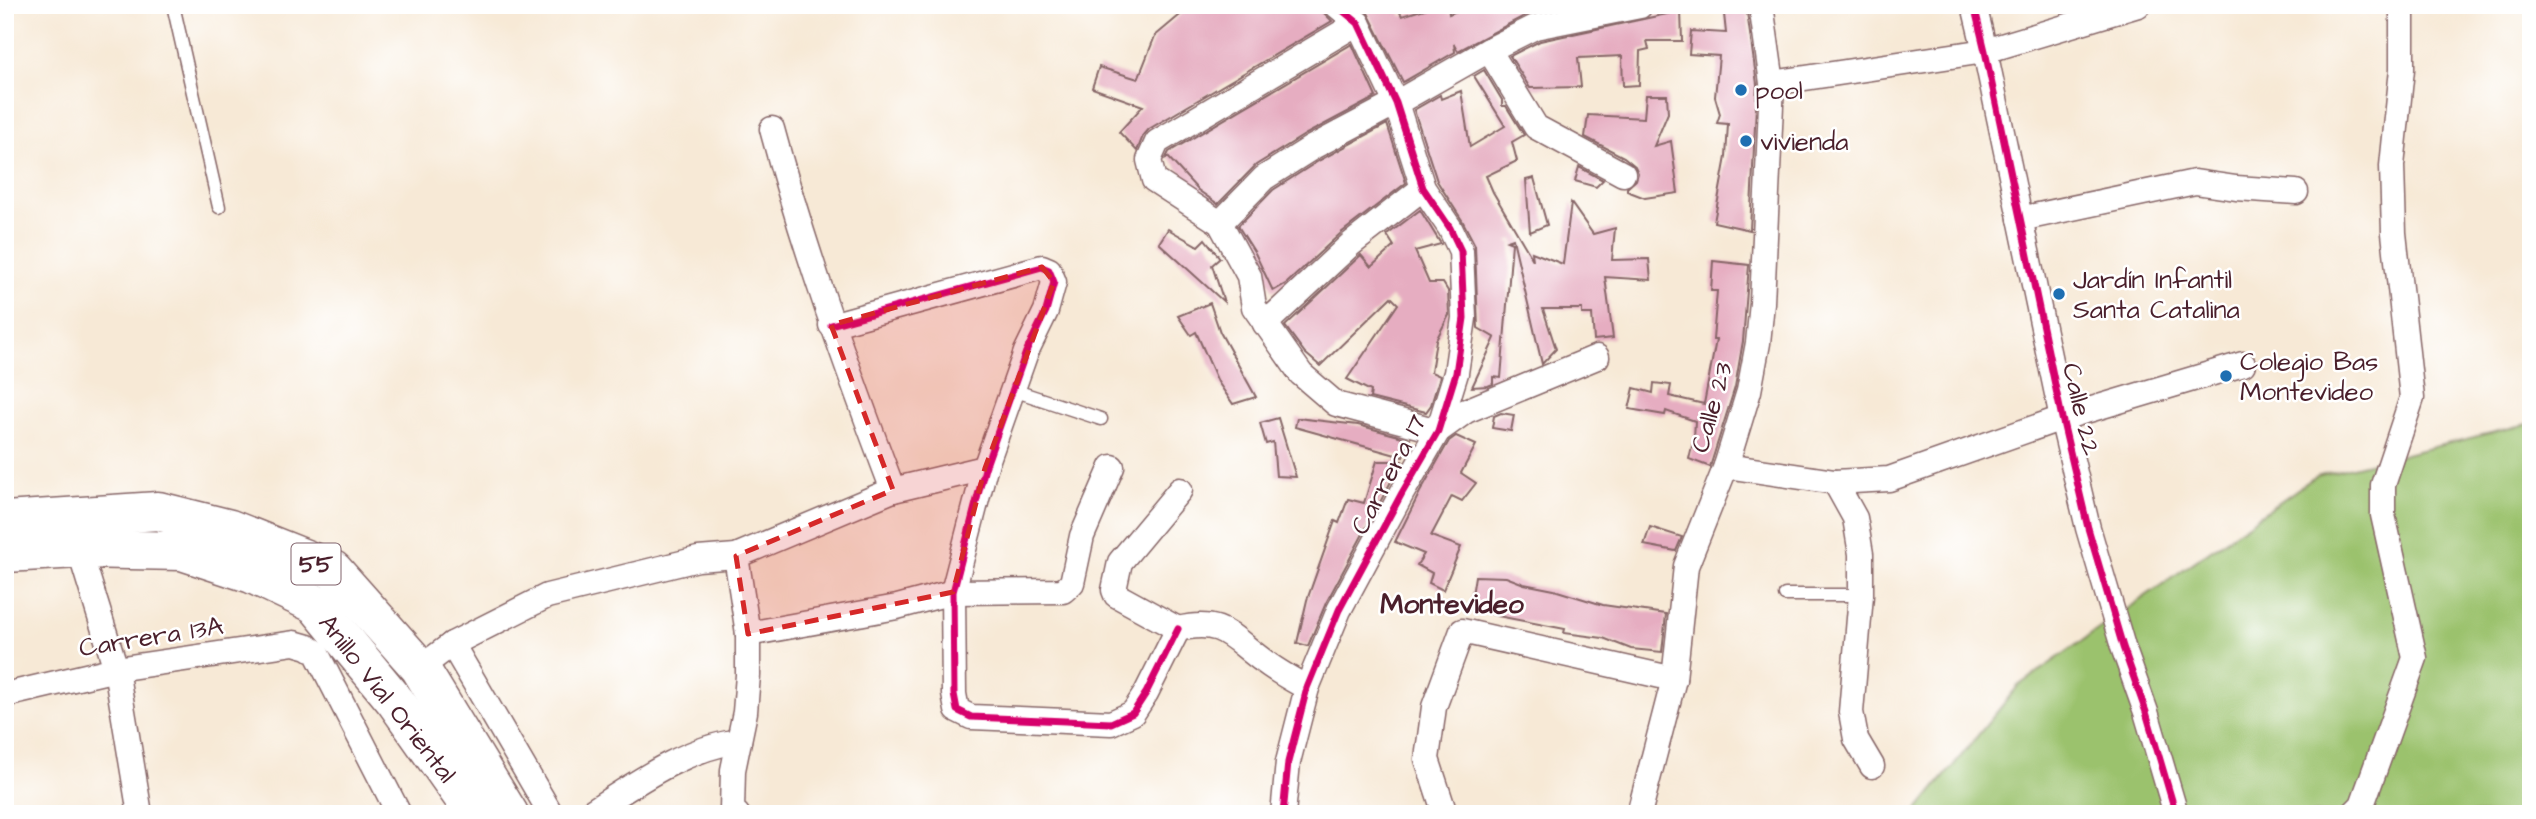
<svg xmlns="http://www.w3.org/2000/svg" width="2536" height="819" font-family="'Architects Daughter',sans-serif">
  <rect width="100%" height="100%" fill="#fff"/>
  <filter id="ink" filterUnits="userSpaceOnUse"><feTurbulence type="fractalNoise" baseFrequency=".0143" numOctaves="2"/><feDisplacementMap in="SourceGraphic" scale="14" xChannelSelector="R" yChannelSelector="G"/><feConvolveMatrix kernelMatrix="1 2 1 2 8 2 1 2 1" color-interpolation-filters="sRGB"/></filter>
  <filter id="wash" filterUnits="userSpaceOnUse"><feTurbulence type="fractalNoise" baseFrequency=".00686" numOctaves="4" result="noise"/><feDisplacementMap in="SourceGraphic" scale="28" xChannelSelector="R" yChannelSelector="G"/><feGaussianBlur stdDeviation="1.57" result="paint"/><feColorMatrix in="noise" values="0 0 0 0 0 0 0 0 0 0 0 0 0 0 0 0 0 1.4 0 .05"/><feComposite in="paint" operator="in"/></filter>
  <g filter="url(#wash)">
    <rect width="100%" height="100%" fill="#f7e9d6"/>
    <polygon fill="#9bc26d" stroke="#72704c" stroke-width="2" points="2531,423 2531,814 1914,814 2018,686 2316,476"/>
    <g id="blocks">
      <g fill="#e6adc1">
        <polygon points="1192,5 1321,5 1322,11 1332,21 1149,129 1143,136 1137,151 1119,132 1143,106 1092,88 1099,67 1138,79 1155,36"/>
        <polygon points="1380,5 1396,5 1402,16 1437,5 1448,5 1449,14 1472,5 1546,5 1546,10 1528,14 1458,51 1454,44 1455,52 1403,82 1367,11"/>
        <polygon points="1723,5 1746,5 1757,84 1750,230 1714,222 1726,157 1728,124 1717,123 1720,114 1715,97 1719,56 1689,54 1691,31 1726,33"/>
        <polygon points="1681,11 1682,41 1647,41 1649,49 1640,51 1639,85 1623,86 1622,56 1578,58 1581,87 1530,88 1510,56 1540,41"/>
        <polygon points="1352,44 1376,97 1306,134 1256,165 1218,204 1198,190 1168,157 1166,158 1169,152"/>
        <polygon points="1484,70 1502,100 1502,106 1506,106 1524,135 1512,142 1517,161 1486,176 1493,192 1533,260 1532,252 1563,264 1571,203 1593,234 1615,228 1612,260 1649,259 1651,280 1605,277 1613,338 1594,340 1592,314 1582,314 1582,309 1543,309 1556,349 1542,364 1513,239 1507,241 1512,243 1501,378 1493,377 1493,384 1488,386 1472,387 1495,338 1478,328 1475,245 1462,220 1437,181 1414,110 1440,95 1441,99 1461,91 1470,147 1505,126 1474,76"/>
        <polygon points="1646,95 1667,95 1668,113 1654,146 1671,141 1678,193 1645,198 1627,191 1627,188 1636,180 1638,173 1635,166 1624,157 1585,137 1588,115 1644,118"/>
        <polygon points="1387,124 1406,183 1341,233 1287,283 1273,291 1255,253 1238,226 1273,190 1320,160"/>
        <polygon points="1579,167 1603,180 1596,187 1575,181"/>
        <polygon points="1534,178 1547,225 1530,232 1526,180"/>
        <polygon points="1420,210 1441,244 1415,251 1429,283 1443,283 1448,291 1449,315 1436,340 1431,372 1440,376 1431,405 1426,412 1370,398 1371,391 1347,379 1398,304 1391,297 1320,366 1305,353 1285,326 1361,255 1371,267 1394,246 1387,235"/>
        <polygon points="1168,229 1198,246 1205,239 1220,258 1212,265 1224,302 1159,243"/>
        <polygon points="1713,261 1749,265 1743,341 1735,387 1710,467 1689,459 1694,438 1695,421 1666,411 1665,415 1629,409 1634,388 1653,393 1654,383 1671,385 1669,396 1704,404 1716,340 1713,340 1717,291 1711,291"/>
        <polygon points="1210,303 1220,332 1256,397 1233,404 1218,382 1196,332 1191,335 1178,316"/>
        <polygon points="1501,413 1514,415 1511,431 1492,428 1494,416"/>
        <polygon points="1278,418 1281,428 1296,477 1276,476 1273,442 1266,444 1260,423"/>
        <polygon points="1297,418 1358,425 1410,439 1403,457 1295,427"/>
        <polygon points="1456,436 1476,445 1461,473 1476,483 1462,501 1452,496 1431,536 1461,547 1443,590 1429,583 1432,573 1417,565 1424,554 1395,542 1420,492 1449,441"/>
        <polygon points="1377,461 1402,461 1326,603 1308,646 1297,643 1307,600 1335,521 1339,523 1348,499 1364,503"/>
        <polygon points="1650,527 1682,537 1676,551 1644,545"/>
        <polygon points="1475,576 1506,577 1524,584 1554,590 1603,605 1666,614 1662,652 1631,649 1603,638 1564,633 1565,629 1498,616 1470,608"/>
      </g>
    </g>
  </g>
  <g filter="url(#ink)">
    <use href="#blocks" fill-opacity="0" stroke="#876667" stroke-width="2"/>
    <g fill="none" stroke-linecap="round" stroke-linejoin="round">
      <defs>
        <g id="lane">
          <polyline points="173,5 219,207"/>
          <polyline points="1013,390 1101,419"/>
          <polyline points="1785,595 1861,595"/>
        </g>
        <g id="street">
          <polyline points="1974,5 1985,51 2062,418 2088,528 2123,647 2146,712 2176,814"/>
          <polyline points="1358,23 1157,142 1149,160 1154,180 1220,223 1249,276 1254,307 1301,374 1336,404 1438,431 1466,411 1597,357"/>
          <polyline points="1489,50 1536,127 1623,174"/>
          <polyline points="1772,83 1985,51 2138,5"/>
          <path d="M 772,129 C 805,252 848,371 893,490"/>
          <polyline points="2020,219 2195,182 2236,188 2296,192"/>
          <polyline points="1220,223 1264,178 1313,147 1396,103 1489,50 1535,27 1640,6"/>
          <polyline points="1265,324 1351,244 1423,188"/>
          <polyline points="831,325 1042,267 1049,270 1054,282 1046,311 1026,352 985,468 953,592 954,694 957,710 971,717 1111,723 1133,713 1146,693 1178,629"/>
          <polyline points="1726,466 1835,482 1889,479 2062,418 2243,364"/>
          <polyline points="1835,482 1855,518 1861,554 1861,595 1851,712 1856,739 1872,766"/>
          <path d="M 1180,490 L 1120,562 L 1114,590 L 1116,595 L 1178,629 C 1224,618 1231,638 1265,662 C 1278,672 1293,680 1307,688"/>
          <polyline points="79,549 116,669 140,814"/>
          <polyline points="736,556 748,634 748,675 745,712 733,770 732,810 737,814"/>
          <polyline points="748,634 897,607 953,592 1063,591 1072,583 1082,536 1112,467"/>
          <polyline points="452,644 551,814"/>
          <polyline points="420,668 452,644 547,596 698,559 736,556 893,490 985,468"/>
          <polyline points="5,695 116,669 294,643 308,647 316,652 399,814"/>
          <path d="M 588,814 C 635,784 682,749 739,741"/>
          <polyline points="1283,814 1288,762 1307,688 1339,610 1402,493 1438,431 1456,373 1464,318 1461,251 1450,228 1423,188 1396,103 1358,23 1336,5"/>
          <polyline points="1445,814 1427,759 1434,707 1462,631 1674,679"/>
          <polyline points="1639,814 1674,679 1686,566 1726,466 1749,391 1758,343 1762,303 1772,83 1761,5"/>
          <polyline points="2353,814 2362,805 2415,658 2383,515 2383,485 2412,398 2394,233 2392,166 2402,69 2402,5"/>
        </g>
        <g id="highway">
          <polyline points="5,521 158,511 230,529 333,570 420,668 509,814"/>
          <polyline points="5,553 79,549 182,551 252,574 315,604 396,702 475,814"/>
        </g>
      </defs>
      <use href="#lane" stroke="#876667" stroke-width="15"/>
      <use href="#street" stroke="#876667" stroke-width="27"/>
      <use href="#highway" stroke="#876667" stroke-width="41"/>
      <use href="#lane" stroke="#fff" stroke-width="12"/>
      <use href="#street" stroke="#fff" stroke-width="24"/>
      <use href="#highway" stroke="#fff" stroke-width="38"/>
      <defs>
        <g id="cycleway">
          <polyline points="1974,5 1985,51 2062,418 2088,528 2123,647 2146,712 2176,814"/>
          <polyline points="831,325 1042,267 1049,270 1054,282 1046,311 1026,352 985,468 953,592 954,694 957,710 971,717 1111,723 1133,713 1146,693 1178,629"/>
          <polyline points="1283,814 1288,762 1307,688 1339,610 1402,493 1438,431 1456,373 1464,318 1461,251 1450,228 1423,188 1396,103 1358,23 1336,5"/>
        </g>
      </defs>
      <use href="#cycleway" stroke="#fff" stroke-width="11"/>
      <use href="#cycleway" stroke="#d6006c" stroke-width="7"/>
    </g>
  </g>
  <path fill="#d62828" fill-opacity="0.2" stroke="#d62828" stroke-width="5" stroke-dasharray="14 9" stroke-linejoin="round" d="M 1042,267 L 1054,282 L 985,468 L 953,592 L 748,634 L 736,556 L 893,490 L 831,325 Z"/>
  <g fill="#1f6fb2" stroke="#fff" stroke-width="2.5">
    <circle cx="1741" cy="90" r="7"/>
    <circle cx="1746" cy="141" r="7"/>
    <circle cx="2059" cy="294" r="7"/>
    <circle cx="2226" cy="376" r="7"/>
  </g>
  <g text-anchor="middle" stroke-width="5" stroke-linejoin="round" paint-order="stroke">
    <rect fill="#fff" stroke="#80626b" stroke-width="2" x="291.5" y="543.5" width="49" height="41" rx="5"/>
    <g font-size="24" font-weight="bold" fill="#4a1f2b">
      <text x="316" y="572">55</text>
    </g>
    <g font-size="26" fill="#4a1f2b" stroke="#fff" text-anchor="start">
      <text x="1755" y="99">pool</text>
      <text x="1760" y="150">vivienda</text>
      <text x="2073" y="288">Jardín Infantil<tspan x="2073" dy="30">Santa Catalina</tspan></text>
      <text x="2240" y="370">Colegio Bas<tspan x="2240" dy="30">Montevideo</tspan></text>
    </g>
    <g font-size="26" fill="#4a1f2b" stroke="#fff">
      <text transform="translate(1711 407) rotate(-74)" y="9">Calle 23</text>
      <text transform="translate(2082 409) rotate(77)" y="9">Calle 22</text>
      <text transform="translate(1388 474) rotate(-62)" y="9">Carrera 17</text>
      <text transform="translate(151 636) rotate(-9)" y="9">Carrera 13A</text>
      <text transform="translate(388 698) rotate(52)" y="9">Anillo Vial Oriental</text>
    </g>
    <g font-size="28" font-weight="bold" fill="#4a1f2b" stroke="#fff">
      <text x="1452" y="613">Montevideo</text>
    </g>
  </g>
  <rect width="2536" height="819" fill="none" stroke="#fff" stroke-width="28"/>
</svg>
